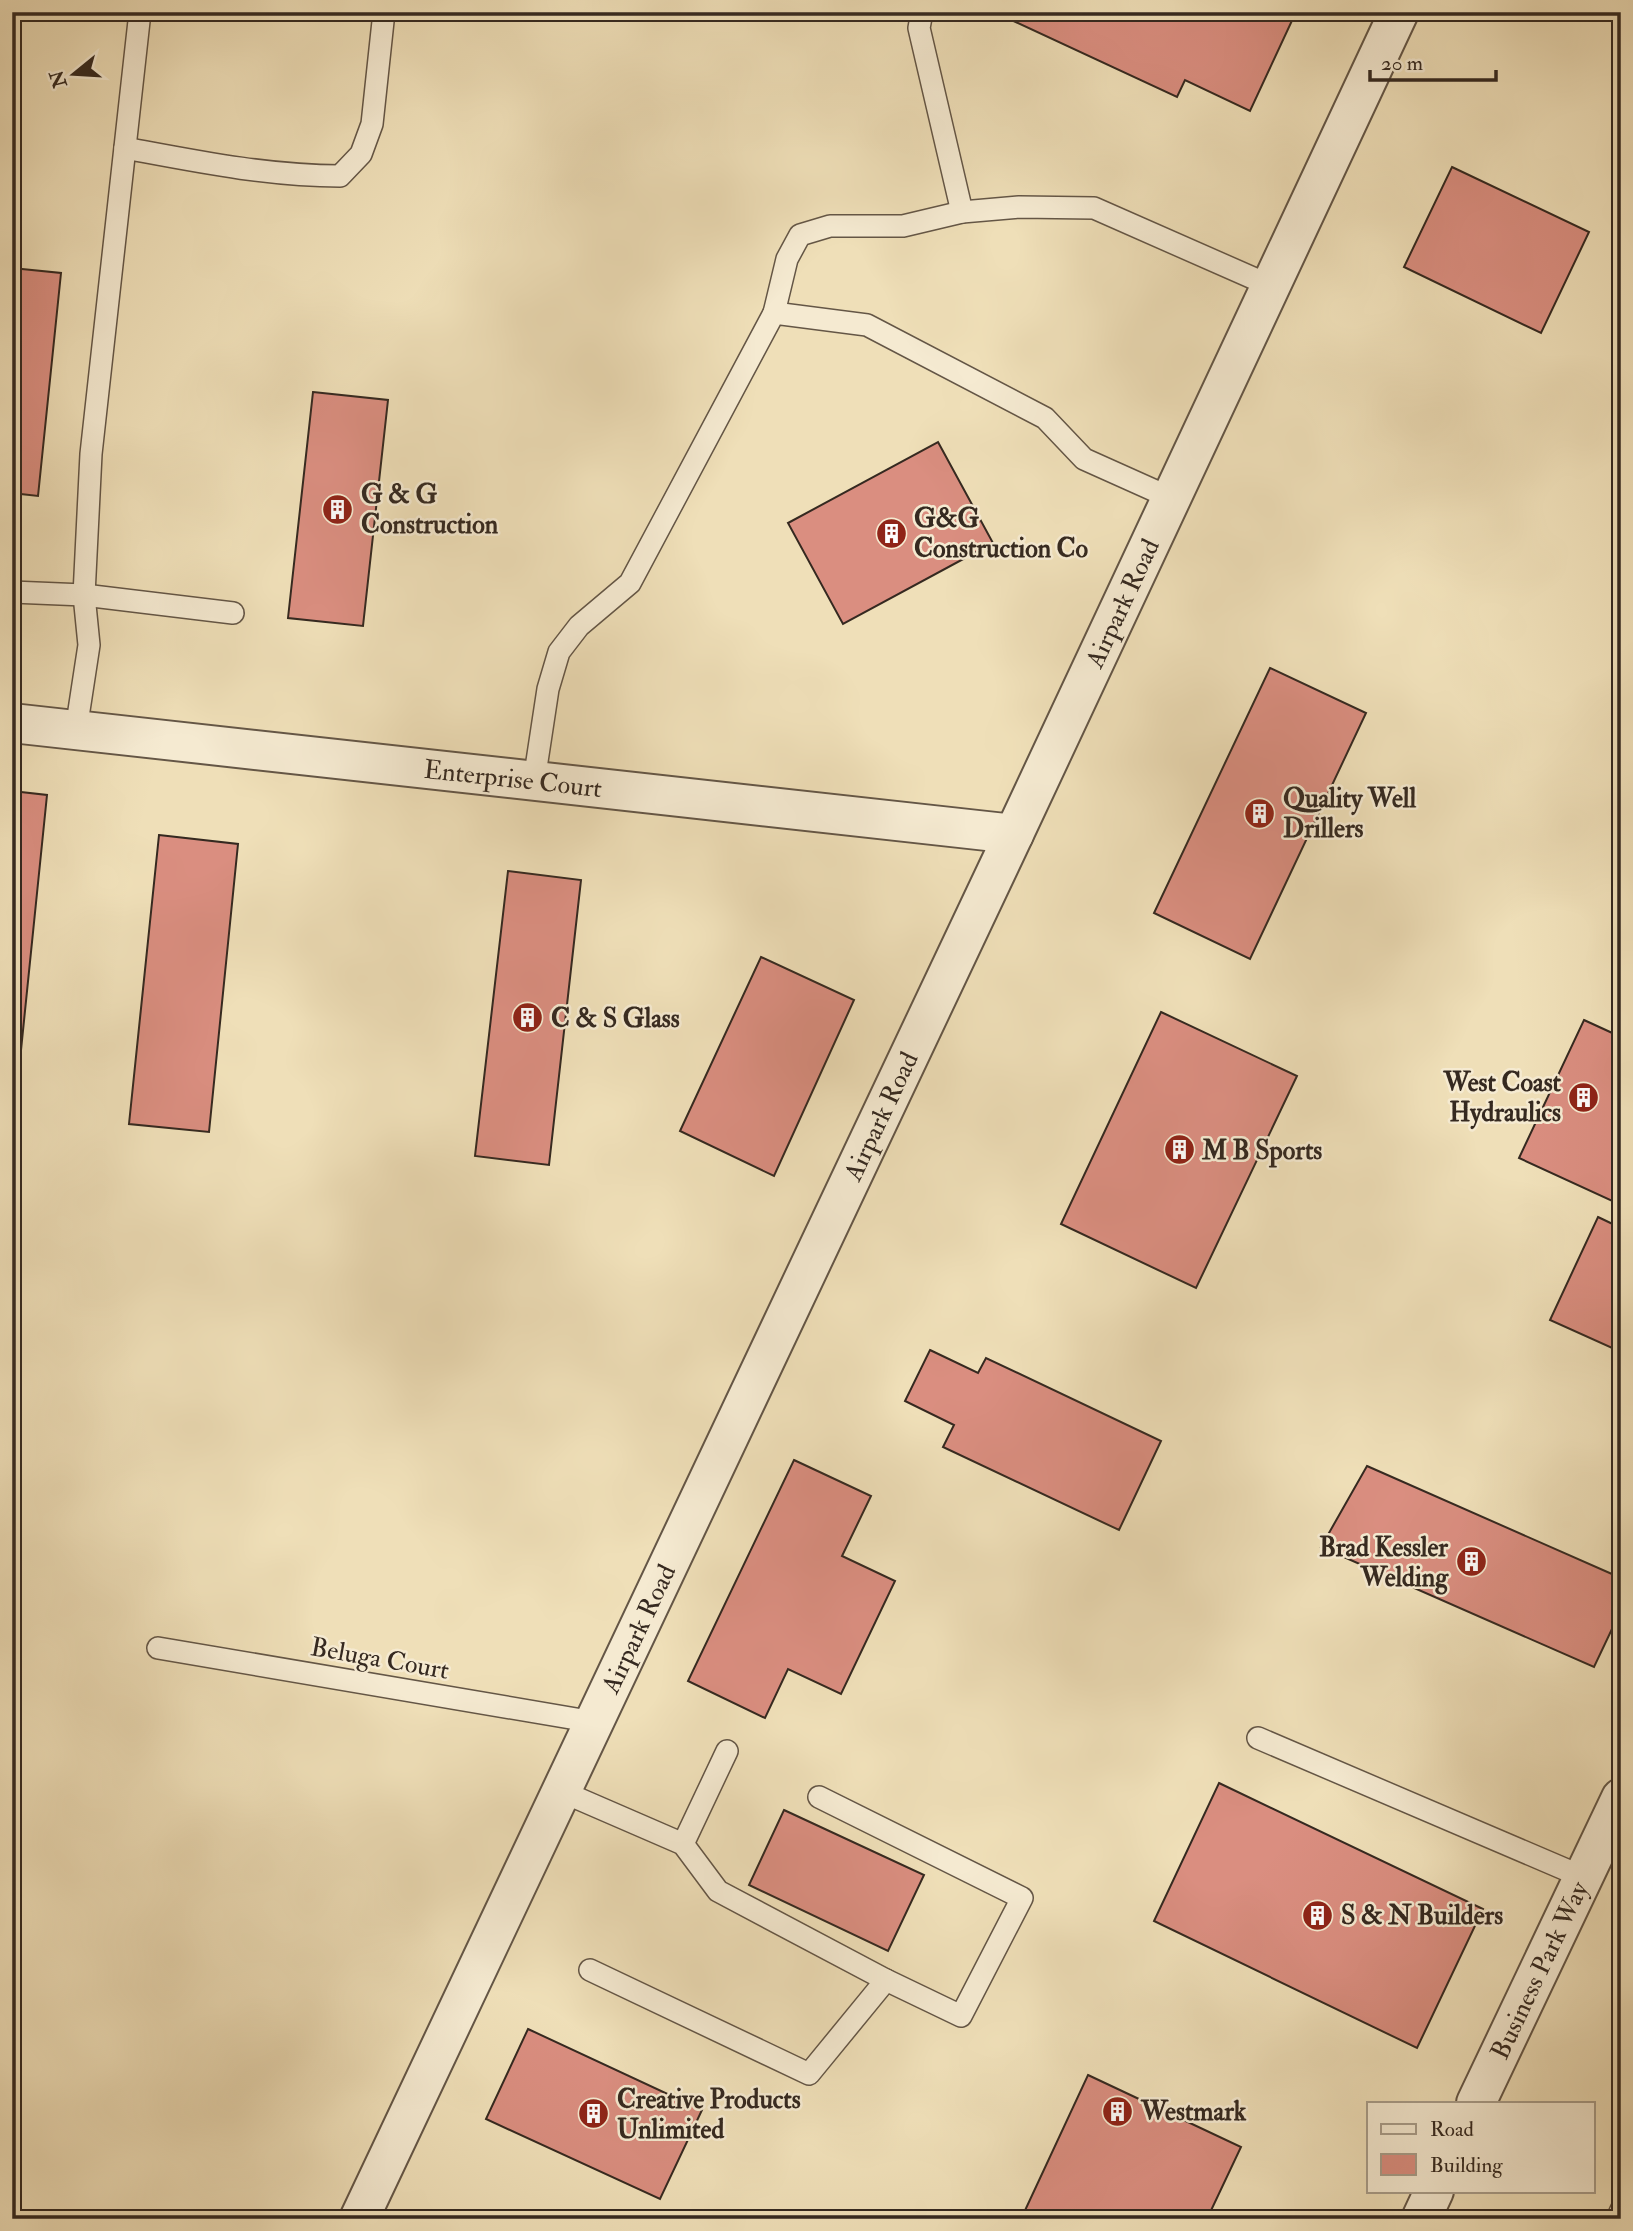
<svg xmlns="http://www.w3.org/2000/svg" width="1633" height="2231" font-family="'IM FELL Double Pica',serif">
  <rect width="100%" height="100%" fill="#efdfb8"/>
  <filter id="stains"><feTurbulence type="fractalNoise" baseFrequency=".00286" numOctaves="4"/><feColorMatrix values="0 0 0 0 .2 0 0 0 0 .09 0 0 0 0 .02 0 0 0 .5 -.17"/></filter>
  <radialGradient id="worn" r=".72"><stop offset=".6" stop-color="#630" stop-opacity="0"/><stop offset="1" stop-color="#630" stop-opacity=".3"/></radialGradient>
  <g fill="#da8e80" stroke="#352920" stroke-width="2">
    <polygon points="994,12 1296,12 1250,111 1185,80 1177,97"/>
    <polygon points="1452,167 1589,232 1541,333 1404,267"/>
    <polygon points="12,268 61,273 38,496 12,493"/>
    <polygon points="313,392 388,400 363,626 288,618"/>
    <polygon points="938,442 993,543 843,624 788,523"/>
    <polygon points="1270,668 1366,713 1250,959 1154,913"/>
    <polygon points="12,791 47,795 15,1109 12,1109"/>
    <polygon points="159,835 238,844 209,1132 129,1124"/>
    <polygon points="508,871 581,880 549,1165 475,1156"/>
    <polygon points="761,957 854,1000 774,1176 680,1131"/>
    <polygon points="1161,1012 1297,1076 1196,1288 1061,1224"/>
    <polygon points="1584,1020 1621,1037 1621,1205 1519,1158"/>
    <polygon points="1598,1217 1621,1228 1621,1352 1550,1320"/>
    <polygon points="930,1350 978,1373 986,1358 1161,1441 1119,1530 943,1447 954,1425 905,1401"/>
    <polygon points="794,1460 871,1496 842,1556 895,1581 841,1694 788,1669 765,1718 688,1681"/>
    <polygon points="1367,1466 1621,1578 1621,1610 1594,1667 1321,1547"/>
    <polygon points="1219,1783 1483,1909 1417,2048 1154,1921"/>
    <polygon points="784,1810 924,1875 888,1951 749,1885"/>
    <polygon points="528,2029 702,2110 660,2199 486,2119"/>
    <polygon points="1088,2075 1241,2147 1207,2219 1021,2219"/>
  </g>
  <g fill="none" stroke-linecap="round" stroke-linejoin="round">
    <defs>
      <g id="lane">
        <polyline points="922,12 919,28 962,212"/>
        <path d="M 125,148 C 195,161 268,176 340,176 L 361,154 L 372,124 L 384,12"/>
        <polyline points="774,313 787,259 800,235 830,226 903,226 962,212 1019,207 1094,208 1271,286"/>
        <polyline points="12,592 84,595 233,613"/>
        <polyline points="76,730 89,645 84,595 91,454 140,12"/>
        <polyline points="534,781 548,689 559,652 579,626 630,583 774,313 867,325 1045,418 1084,459 1171,498"/>
        <polyline points="158,1648 594,1722"/>
        <polyline points="1258,1738 1583,1877"/>
        <polyline points="563,1792 683,1844 718,1891 886,1980 961,2016 1022,1898 819,1797"/>
        <polyline points="683,1844 727,1751"/>
        <polyline points="590,1970 809,2074 886,1980"/>
        <polyline points="1617,2219 1621,2210"/>
      </g>
      <g id="street">
        <path id="s1" d="M 12,723 L 1014,834"/>
        <path id="s2" d="M 1476,2103 L 1621,1798"/>
        <path id="s3" d="M 359,2219 L 1014,834 L 1399,12"/>
        <polyline points="1421,2219 1434,2191"/>
      </g>
    </defs>
    <use href="#lane" stroke="#645646" stroke-width="24"/>
    <use href="#street" stroke="#645646" stroke-width="42"/>
    <use href="#lane" stroke="#f5ead1" stroke-width="21"/>
    <use href="#street" stroke="#f5ead1" stroke-width="38"/>
  </g>
  <defs>
    <symbol id="building-disc" viewBox="-11 -11 22 22"><circle r="9.5" fill="#8f2418" stroke="#f5ead1"/><path d="M-4-6H4V6H1V3H-1V6H-4ZM-2.5-4.3h1.7v1.8h-1.7ZM.8-4.3h1.7v1.8H.8ZM-2.5-1h1.7V.8h-1.7ZM.8-1h1.7V.8H.8Z" fill="#fff"/></symbol>
  </defs>
  <g fill-rule="evenodd">
    <use href="#building-disc" x="320" y="492" width="35" height="35"/>
    <use href="#building-disc" x="874" y="516" width="35" height="35"/>
    <use href="#building-disc" x="1242" y="796" width="35" height="35"/>
    <use href="#building-disc" x="510" y="1000" width="35" height="35"/>
    <use href="#building-disc" x="1566" y="1080" width="35" height="35"/>
    <use href="#building-disc" x="1162" y="1132" width="35" height="35"/>
    <use href="#building-disc" x="1454" y="1544" width="35" height="35"/>
    <use href="#building-disc" x="1300" y="1898" width="35" height="35"/>
    <use href="#building-disc" x="1100" y="2094" width="35" height="35"/>
    <use href="#building-disc" x="576" y="2096" width="35" height="35"/>
  </g>
  <g text-anchor="middle" stroke-width="5" stroke-linejoin="round" paint-order="stroke">
    <g font-size="26" font-weight="bold" fill="#352920" stroke="#f5ead1" text-anchor="start">
      <text x="361" y="503">G &amp; G<tspan x="361" dy="30">Construction</tspan></text>
      <text x="914" y="527">G&amp;G<tspan x="914" dy="30">Construction Co</tspan></text>
      <text x="1283" y="807">Quality Well<tspan x="1283" dy="30">Drillers</tspan></text>
      <text x="551" y="1027">C &amp; S Glass</text>
      <text x="1561" y="1091" text-anchor="end">West Coast<tspan x="1561" dy="30">Hydraulics</tspan></text>
      <text x="1202" y="1159">M B Sports</text>
      <text x="1448" y="1556" text-anchor="end">Brad Kessler<tspan x="1448" dy="30">Welding</tspan></text>
      <text x="1341" y="1924">S &amp; N Builders</text>
      <text x="617" y="2108">Creative Products<tspan x="617" dy="30">Unlimited</tspan></text>
      <text x="1141" y="2120">Westmark</text>
    </g>
    <g font-size="26" fill="#352920" stroke="#f5ead1">
      <text dy="9" stroke="none"><textPath href="#s3" startOffset="1787">Airpark Road</textPath></text>
      <text dy="9" stroke="none"><textPath href="#s1" startOffset="504">Enterprise Court</textPath></text>
      <text dy="9" stroke="none"><textPath href="#s3" startOffset="1220">Airpark Road</textPath></text>
      <text dy="9" stroke="none"><textPath href="#s3" startOffset="653">Airpark Road</textPath></text>
      <text transform="translate(380 1658) rotate(10)" y="9">Beluga Court</text>
      <text dy="9" stroke="none"><textPath href="#s2" startOffset="147">Business Park Way</textPath></text>
    </g>
  </g>
  <rect width="1633" height="2231" fill="none" stroke="#efdfb8" stroke-width="42"/>
  <rect x="14" y="14" width="1605" height="2203" fill="none" stroke="#352920" stroke-width="3.5"/>
  <rect x="21" y="21" width="1591" height="2189" fill="none" stroke="#352920" stroke-width="2"/>
  <rect x="1367" y="2102" width="228" height="91" fill="#f5ead1" stroke="#a89d8a" stroke-width="2"/>
  <rect x="1381" y="2124" width="35" height="10" fill="#f5ead1" stroke="#a89d8a" stroke-width="2"/>
  <text x="1430" y="2136" font-size="21" fill="#352920">Road</text>
  <rect x="1381" y="2154" width="35" height="21" fill="#da8e80" stroke="#a89d8a" stroke-width="2"/>
  <text x="1430" y="2172" font-size="21" fill="#352920">Building</text>
  <g transform="translate(74 74) rotate(252)" stroke="#f5ead1" stroke-width="5" paint-order="stroke">
  <path d="M0-5L12 26L0 18L-12 26Z" fill="#352920"/>
  <text y="-10" font-size="19" font-weight="bold" text-anchor="middle" fill="#352920">N</text>
  </g>
  <path d="M1370 70v10h126v-10" fill="none" stroke="#352920" stroke-width="3.5"/>
  <text x="1381" y="70" font-size="21" fill="#352920" stroke="#f5ead1" stroke-width="5" paint-order="stroke">20 m</text>
  <rect width="100%" height="100%" filter="url(#stains)"/>
  <rect width="100%" height="100%" fill="url(#worn)"/>
</svg>
